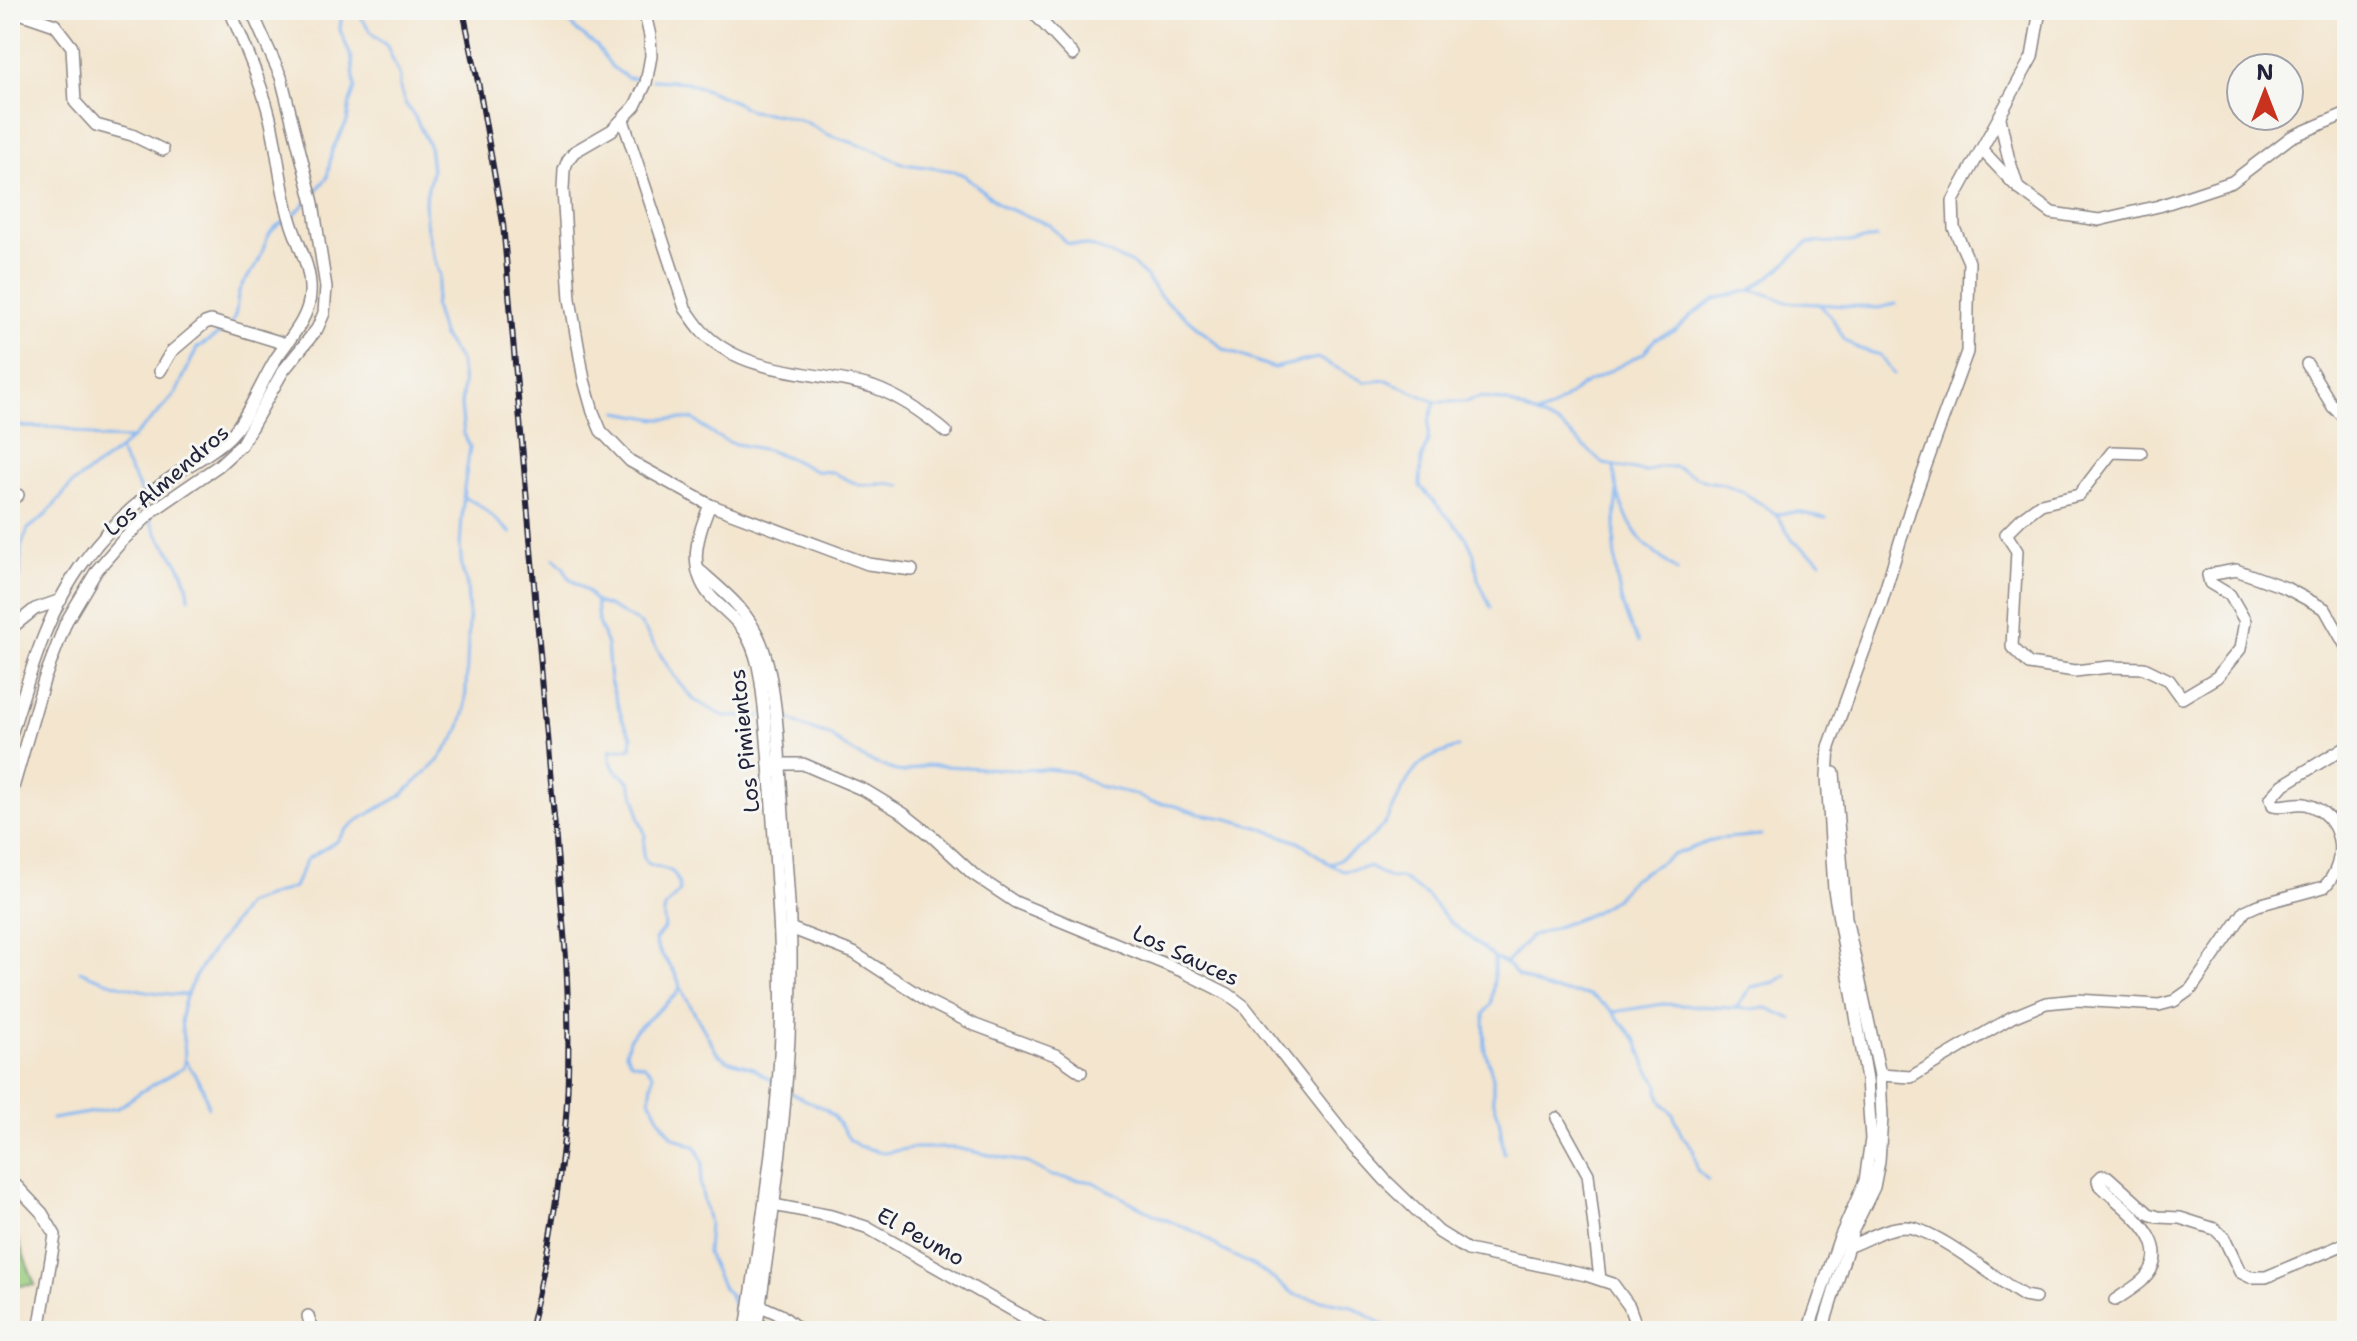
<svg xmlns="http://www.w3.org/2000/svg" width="2357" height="1341" font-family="'Shantell Sans',sans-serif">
  <rect width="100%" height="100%" fill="#f6f6f2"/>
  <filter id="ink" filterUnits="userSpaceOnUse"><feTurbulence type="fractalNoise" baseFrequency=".0125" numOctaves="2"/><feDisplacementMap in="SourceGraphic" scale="16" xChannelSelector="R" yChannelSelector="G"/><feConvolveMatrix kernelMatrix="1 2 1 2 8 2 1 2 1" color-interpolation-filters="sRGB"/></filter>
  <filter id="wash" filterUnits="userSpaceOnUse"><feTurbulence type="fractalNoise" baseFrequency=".006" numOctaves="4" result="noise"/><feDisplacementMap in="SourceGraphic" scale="32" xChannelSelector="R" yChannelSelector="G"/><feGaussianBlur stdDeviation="1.8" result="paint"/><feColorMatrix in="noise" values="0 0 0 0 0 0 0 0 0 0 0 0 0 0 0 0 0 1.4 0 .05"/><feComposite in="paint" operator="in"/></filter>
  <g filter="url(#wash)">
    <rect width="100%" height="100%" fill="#f3e5ce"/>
    <polygon fill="#96cb7c" stroke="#5c765c" stroke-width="2" points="10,1219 35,1285 10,1286"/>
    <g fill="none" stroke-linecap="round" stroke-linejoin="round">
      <g stroke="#85b7f2" stroke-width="3">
        <polyline points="533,10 567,19 578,32 596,45 612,67 628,78 644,79"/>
        <polyline points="652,80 687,82 733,101 751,111 781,115 806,122 826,134 869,148 904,164 954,171 964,175 1001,206 1050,225 1066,243 1094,247 1134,265 1146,277 1160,296 1225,350 1274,368 1317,358 1365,382 1387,380 1435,402 1465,402 1481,397 1508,402 1561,426 1604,464 1646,472 1658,467 1675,467 1705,481 1724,484 1743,492 1776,514 1793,541 1821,561"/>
        <polyline points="314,193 327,178 332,150 347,122 350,102 355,88 352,59 340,30 342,10"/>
        <polyline points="292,217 309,199"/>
        <polyline points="1751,290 1773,296 1786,302 1878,308 1896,304"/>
        <polyline points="1818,303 1832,318 1845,340 1857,348 1880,355 1894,374"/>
        <path d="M 232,322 C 239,313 235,303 239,292 C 241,283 251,274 256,266 C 267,248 263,230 286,221"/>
        <polyline points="1435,402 1429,421 1428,441 1421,460 1420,486 1466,537 1474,554 1478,579 1491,608"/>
        <polyline points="618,412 657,419 693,419 714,435 731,443 767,450 787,457 815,471 832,472 859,485 890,484 902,486"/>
        <polyline points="1537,415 1550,410 1583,385 1644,353 1655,339 1676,330 1693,314 1715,299 1751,290 1781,268 1807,243 1849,242 1877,238"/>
        <polyline points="10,423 25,427 60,427 101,438 132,439"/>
        <path d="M 119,450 C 125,466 138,479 141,495"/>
        <path d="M 1614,466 C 1615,491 1624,517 1639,537 C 1648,550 1665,560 1677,571"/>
        <path d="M 1618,491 C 1612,540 1611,599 1639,641"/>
        <polyline points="463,497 478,504 511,533"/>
        <polyline points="1776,514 1797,512 1826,518"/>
        <path d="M 149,518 C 161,550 186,558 189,598"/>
        <path d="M 554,558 L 564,568 L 568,577 L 587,591 L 596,602 L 598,622 L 607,645 L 610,681 L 623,721 L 632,736 L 631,748 L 610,750 L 610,760 L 615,770 L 629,781 L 637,803 L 639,818 L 645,834 L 643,856 L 647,863 C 666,872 676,864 680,891 C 667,906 661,905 665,927 L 655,940 C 657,956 677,967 680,987 L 677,994 L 636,1030 L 629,1039 L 626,1053 L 631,1062 L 644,1065 L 653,1074 L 650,1099 L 661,1121 L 673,1137 L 696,1147 L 703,1163 L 700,1184 L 709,1223 L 707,1253 L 723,1288 L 730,1295 L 735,1311 L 746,1317"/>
        <polyline points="10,559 21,558"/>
        <polyline points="10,591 16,588 20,575 21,547 28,529 46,515 72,484 119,450 156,415 176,393 197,348 224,331"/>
        <polyline points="596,602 608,606 641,624 674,676 694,700 726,717 760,716"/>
        <polyline points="780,717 786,717 804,727 831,736 842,745 867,760 896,771 905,772 926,765 1019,770 1047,769 1072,772 1098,786 1134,794 1150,802 1176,806 1199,814 1225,818 1261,828 1303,844 1328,863 1343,871 1369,867 1389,878 1401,878 1426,895 1450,922 1494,957 1510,967 1518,976 1549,990 1590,995 1610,1009 1637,1041 1646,1066 1658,1084 1658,1091 1663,1103 1673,1114 1682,1136 1693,1149 1697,1170 1708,1180"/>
        <path d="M 1330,864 C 1349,855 1382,834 1391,813 C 1398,798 1407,778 1419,766 C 1429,756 1445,752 1458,747"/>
        <polyline points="1494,959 1494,979 1491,1004 1484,1014 1485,1051 1493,1077 1493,1099 1499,1118 1504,1153"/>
        <polyline points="1505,964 1530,937 1591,914 1615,899 1632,879 1673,855 1716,839 1761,835"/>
        <path d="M 80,971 C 114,986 150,994 187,995"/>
        <polyline points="681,989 717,1053 727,1060 753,1068 776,1084"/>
        <polyline points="1736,1008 1751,987 1775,982 1786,975"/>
        <polyline points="1613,1012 1663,1004 1749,1009 1767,1008 1792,1019"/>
        <polyline points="186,1061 203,1088 208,1107"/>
        <polyline points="789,1092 825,1109 834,1116 849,1139 858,1146 885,1153 911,1148 956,1148 1028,1163 1052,1176 1093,1182 1159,1217 1201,1234 1222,1250 1256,1267 1296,1295 1352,1306 1394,1331"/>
        <path d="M 52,1119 L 118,1108 L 142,1091 L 183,1068 C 189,1046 178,1032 182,1012 C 189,971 225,938 246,904 L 294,887 L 307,859 L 337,841 L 347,829 L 360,819 L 402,795 L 438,761 L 458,733 L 465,711 L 469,619 L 467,585 L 462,569 L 460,546 L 464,488 L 470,447 L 464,434 L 461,406 L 463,384 L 460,361 L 443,337 L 434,306 L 440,276 L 431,248 L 426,223 L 425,200 L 432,171 L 429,145 L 415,117 L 405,103 L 400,88 L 400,77 L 387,46 L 372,33 L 356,10"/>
      </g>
    </g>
  </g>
  <g filter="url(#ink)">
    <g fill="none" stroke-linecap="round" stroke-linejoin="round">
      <defs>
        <g id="street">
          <polyline points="11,10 55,25 72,47 75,102 96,125 132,135 163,150"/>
          <polyline points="644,10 650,36 651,56 646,83 635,106 612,130 574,152 568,160 564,170 563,190 570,299 584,380 593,412 601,431 630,461 710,505 868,564 912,570"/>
          <polyline points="1031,10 1073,55"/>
          <polyline points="2000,118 2008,156 2018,188 2052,213 2099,220 2159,206 2232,182 2291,137 2347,113"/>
          <path d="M 623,120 L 685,308 C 691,316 697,326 704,333 C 748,377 817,370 873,387 C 901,397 924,413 946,432"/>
          <polyline points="1982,150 2015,185"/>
          <polyline points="2307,364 2333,407 2347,419"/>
          <polyline points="160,371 171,352 205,323 211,321 286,344"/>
          <polyline points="2141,453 2112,452 2079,495 2041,504 2022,518 2006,534 2017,551 2012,647 2029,664 2075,671 2109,667 2144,668 2169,680 2182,698 2217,677 2240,649 2245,621 2230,595 2210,583 2208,575 2236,570 2286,588 2325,609 2347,648"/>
          <polyline points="10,500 18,495"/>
          <path d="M 710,505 C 696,538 686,572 715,601 C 725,611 736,619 744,631 C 759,654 761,681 764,707 C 769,756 772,804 775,853 C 779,914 783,974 781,1035 C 777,1134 760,1233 746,1331"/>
          <path d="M 699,570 C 724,592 748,610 761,643 C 777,683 779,754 782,799 C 785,849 790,900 791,950 C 792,1078 775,1205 756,1331"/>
          <polyline points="10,629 35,609 61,600"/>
          <path d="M 10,738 C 29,677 46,612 85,560 C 110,525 146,494 182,470 C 198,459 217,450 231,435 C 248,417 263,379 277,357 C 290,338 309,318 310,294 C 312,267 297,244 290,219 C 280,186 278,151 270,118 C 261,81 244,45 230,10"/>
          <polyline points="769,764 803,764 866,791 904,814 933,837 973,874 1015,902 1182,971 1228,994 1244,1006 1351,1142 1385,1180 1439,1232 1468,1250 1586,1275 1613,1284 1629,1306 1638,1331"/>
          <polyline points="10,798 44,680 66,622 97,570 122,541 154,510 218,466 241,445 283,371 317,329 324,313 326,287 313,203 281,77 251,10"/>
          <polyline points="790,928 854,953 931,1003 975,1025 1058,1056 1081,1072"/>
          <path d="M 1880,1075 L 1911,1077 L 2012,1017 L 2046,1003 L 2077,1000 L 2159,1005 L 2174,1001 L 2191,989 L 2245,911 L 2258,905 L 2324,887 C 2350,861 2344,814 2305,804 C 2294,802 2284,808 2273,805 L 2271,798 L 2283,785 L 2347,746"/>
          <polyline points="1557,1118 1588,1174 1600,1279"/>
          <polyline points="10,1179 42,1213 55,1235 39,1331"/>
          <polyline points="768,1204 831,1216 866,1227 1049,1331"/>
          <path d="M 1847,1247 C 1867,1240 1885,1227 1906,1227 C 1935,1228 1997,1280 2024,1296 L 2035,1298"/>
          <path d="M 2115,1300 C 2124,1294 2134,1288 2142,1281 C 2181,1244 2122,1208 2099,1184 L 2098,1180 L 2102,1176 L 2108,1177 L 2149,1214 L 2158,1217 L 2180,1218 L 2215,1229 L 2224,1238 L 2240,1272 L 2250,1277 L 2266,1277 L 2347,1243"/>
          <polyline points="754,1303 781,1315 801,1331"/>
          <polyline points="308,1316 312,1331"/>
          <polyline points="40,1326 75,1331"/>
          <polyline points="1808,1331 1839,1240 1865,1181 1871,1139 1867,1079 1834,890 1827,776 1829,747 1881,604 1910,509 1967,352 1969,262 1954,228 1953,201 2032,57 2040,10"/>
          <polyline points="1822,1331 1853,1230 1874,1187 1879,1161 1882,1118 1880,1075 1846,918 1834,773"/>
        </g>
      </defs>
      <use href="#street" stroke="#8a8484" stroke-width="14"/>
      <use href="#street" stroke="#fff" stroke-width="11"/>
      <defs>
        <path id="rail" d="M 463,10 L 479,87 L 503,223 L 566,957 C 569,1015 570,1073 565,1130 C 558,1198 546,1265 530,1331"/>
      </defs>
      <use href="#rail" stroke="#22223b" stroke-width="6"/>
      <use href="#rail" stroke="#f6f6f2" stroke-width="3" stroke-dasharray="9" stroke-linecap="butt"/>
    </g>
  </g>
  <g text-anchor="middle" stroke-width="6" stroke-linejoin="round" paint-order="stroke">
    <g font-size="22" fill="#22223b" stroke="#f6f6f2">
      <text transform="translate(166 480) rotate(-41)" y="8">Los Almendros</text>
      <text transform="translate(744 741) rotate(-96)" y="8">Los Pimientos</text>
      <text transform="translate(1186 955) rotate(25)" y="8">Los Sauces</text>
      <text transform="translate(921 1236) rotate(29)" y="8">El Peumo</text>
    </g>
  </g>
  <rect width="2357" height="1341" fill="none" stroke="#f6f6f2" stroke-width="40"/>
  <g transform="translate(2265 92)"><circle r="38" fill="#f6f6f2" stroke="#a1a1a9" stroke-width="2"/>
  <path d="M0-6L14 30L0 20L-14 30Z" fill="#c8321e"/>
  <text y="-12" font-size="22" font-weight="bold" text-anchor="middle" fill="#22223b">N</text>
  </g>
</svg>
